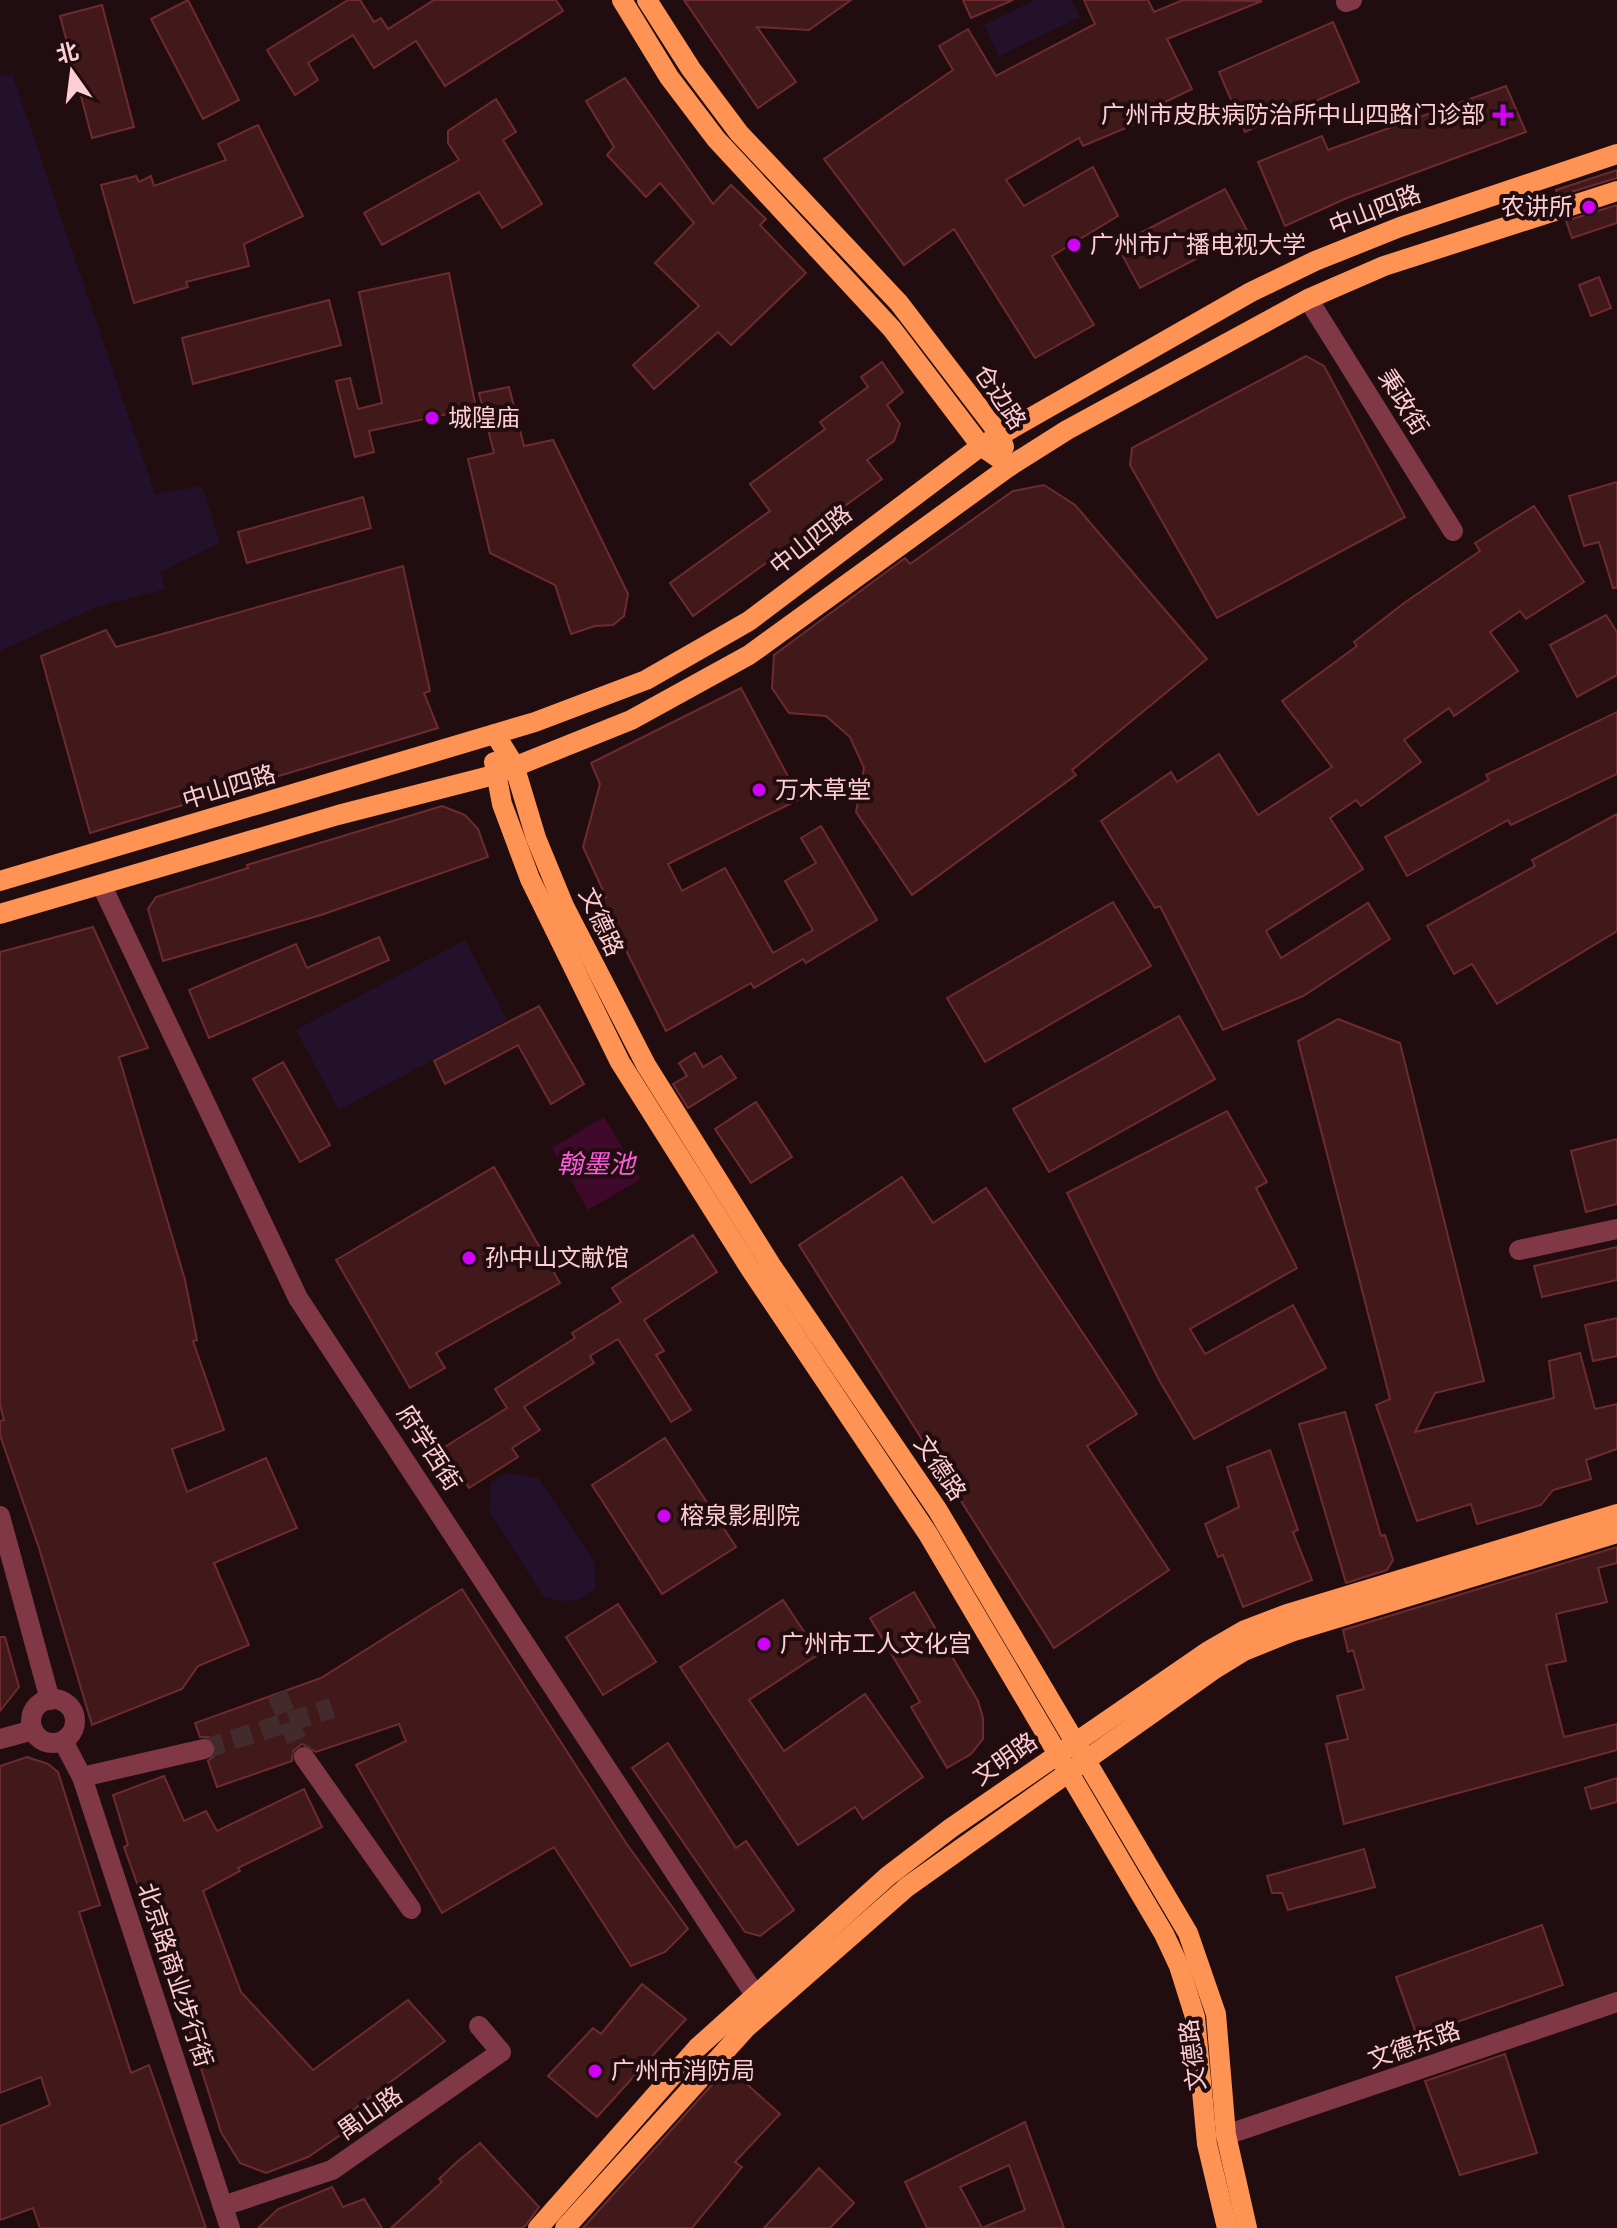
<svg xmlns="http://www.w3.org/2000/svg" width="1617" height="2228" font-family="Figtree,'Noto Sans SC',sans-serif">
  <rect width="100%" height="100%" fill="#210d0f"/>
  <g fill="#23102b">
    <polygon points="1036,0 1072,0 1080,17 999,56 984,25"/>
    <polygon points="12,74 155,494 202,486 220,543 160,572 165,589 94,608 0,651 0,76"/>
    <polygon points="465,940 507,1020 339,1110 296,1030"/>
    <path d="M 508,1473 L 538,1478 L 594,1561 L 596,1587 C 580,1604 566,1603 544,1597 L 489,1511 L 491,1482 Z"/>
  </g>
  <polygon fill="#3e092a" points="604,1117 641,1179 588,1210 552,1148"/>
  <g fill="#42191b" stroke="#6e2b2f" stroke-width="2" fill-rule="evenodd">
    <polygon points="188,0 239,100 203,119 151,19"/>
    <polygon points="348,0 360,0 374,22 381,18 388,29 434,0 556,0 563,11 445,86 416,41 374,68 353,35 308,63 318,80 295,95 267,50"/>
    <polygon points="684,0 851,0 809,30 757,27 796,82 758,108"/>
    <polygon points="963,0 1013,0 971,18"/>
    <polygon points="1084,0 1148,0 1154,12 1183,0 1262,1 1167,39 1192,89 1130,119 1133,125 1083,146 1079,138 1006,180 1024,206 1093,167 1118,216 1052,256 1094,325 1035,358 954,229 904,265 824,159 953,70 939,46 968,29 996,76 1095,24"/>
    <polygon points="102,5 134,127 92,138 60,16"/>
    <polygon points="1333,22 1359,82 1245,132 1219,72"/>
    <polygon points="625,78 713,204 731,185 766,219 760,225 806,273 731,345 718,332 654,389 633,365 699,306 655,263 694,223 660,183 646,197 607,155 614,147 586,101"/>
    <polygon points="1506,86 1526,132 1347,198 1285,226 1258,162 1322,136 1328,150"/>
    <polygon points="496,99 516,132 503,140 542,204 502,228 479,192 382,245 364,213 459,160 448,143 448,131"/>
    <polygon points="258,125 303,216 244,244 249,266 186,282 188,287 134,303 101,185 136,176 139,182 151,176 154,186 226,160 218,144"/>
    <polygon points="1617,170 1617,178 1558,196 1556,190"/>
    <polygon points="1225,189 1248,232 1140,288 1117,245"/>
    <polygon points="1617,205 1617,223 1572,238 1566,221"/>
    <polygon points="449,273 476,408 369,431 374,452 355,457 336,381 350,378 358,409 382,403 359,292"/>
    <polygon points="1599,277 1611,308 1591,316 1579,285"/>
    <polygon points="329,300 341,345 193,384 182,338"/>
    <polygon points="1306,356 1324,366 1405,517 1217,618 1130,465 1132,448"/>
    <polygon points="882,362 903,392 887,405 900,424 894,441 867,460 882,479 693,616 670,583 770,511 750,484 825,429 820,422 868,387 861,377"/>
    <polygon points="509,387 524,446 553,440 628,594 624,616 613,625 595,626 571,634 555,585 490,553 468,459 494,453 479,393"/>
    <polygon points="1617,482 1617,588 1613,588 1599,542 1584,546 1569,496"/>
    <polygon points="1044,485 1075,505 1207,659 1072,770 1076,775 912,895 856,812 864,768 850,737 826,716 789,713 772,688 774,655 905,558 910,564 1013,491"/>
    <polygon points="363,497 371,528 247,563 238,532"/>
    <polygon points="1534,506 1584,582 1526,619 1520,611 1490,632 1518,671 1454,716 1449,708 1404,740 1421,762 1361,806 1356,800 1330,818 1363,869 1266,931 1281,958 1368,903 1390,939 1303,996 1223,1030 1160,906 1155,908 1101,821 1171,772 1177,782 1219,754 1258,815 1332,767 1282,701 1357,646 1354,642 1404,603 1480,551 1475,543"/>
    <polygon points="403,566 430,691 424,693 438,728 90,833 41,656 106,630 116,647"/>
    <polygon points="1606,615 1617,632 1617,675 1577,697 1550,645"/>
    <polygon points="741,688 800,799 668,864 682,891 725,868 773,953 813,930 785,881 816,863 801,838 821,826 877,920 806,963 803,959 754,988 751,983 666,1031 601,900 606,897 583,847 600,784 591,763"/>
    <polygon points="1617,712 1617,774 1511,825 1508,820 1407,876 1385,837 1489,780 1486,775"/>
    <polygon points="442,806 465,815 478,829 488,857 321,915 163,961 148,909 156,897 248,868 247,865"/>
    <polygon points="1617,814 1617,931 1497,1004 1472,964 1454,974 1427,926 1535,866 1532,860"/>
    <polygon points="1113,902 1151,966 985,1062 947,998"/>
    <polygon points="93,927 148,1048 119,1057 185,1280 197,1340 193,1341 224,1430 172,1449 187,1492 266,1458 297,1528 214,1563 249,1645 198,1666 182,1689 92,1725 39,1548 0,1435 0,1421 4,1420 0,1405 0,952"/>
    <polygon points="379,937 389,960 209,1038 189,990 296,944 307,968"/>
    <polygon points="539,1006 584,1084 551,1104 518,1045 445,1084 434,1061"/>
    <polygon points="1179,1016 1215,1079 1049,1172 1013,1109"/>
    <polygon points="1338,1019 1400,1043 1484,1381 1435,1393 1415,1432 1554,1398 1549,1361 1580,1353 1595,1409 1617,1404 1617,1449 1586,1460 1591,1479 1553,1490 1541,1505 1477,1524 1471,1504 1417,1521 1376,1405 1390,1399 1298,1041"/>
    <polygon points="695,1053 703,1067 721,1056 736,1078 688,1108 673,1084 687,1076 679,1063"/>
    <polygon points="283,1062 330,1145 300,1162 253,1079"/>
    <polygon points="756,1102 792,1157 751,1183 715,1129"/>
    <polygon points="1227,1111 1267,1182 1256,1188 1297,1268 1190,1329 1205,1354 1293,1305 1326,1368 1194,1439 1159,1380 1067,1193"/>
    <polygon points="1617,1139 1617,1204 1586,1212 1571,1151"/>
    <polygon points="494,1167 560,1283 436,1353 445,1368 410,1388 336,1260"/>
    <polygon points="902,1177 933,1223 986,1188 1137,1414 1087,1446 1169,1570 1054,1648 799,1245"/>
    <polygon points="693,1235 717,1272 644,1320 664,1351 656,1355 691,1410 671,1422 618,1339 590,1356 594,1363 524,1407 540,1430 512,1448 518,1457 469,1488 443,1448 507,1408 495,1389 575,1338 572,1333 621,1302 612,1288"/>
    <polygon points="1617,1247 1617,1280 1542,1297 1534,1266"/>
    <polygon points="1617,1318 1617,1356 1593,1361 1585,1325"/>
    <polygon points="1345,1412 1381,1536 1385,1535 1393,1560 1387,1570 1346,1583 1299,1424"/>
    <polygon points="665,1438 736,1547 662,1594 592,1485"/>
    <polygon points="1270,1450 1298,1530 1293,1532 1312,1580 1243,1607 1223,1555 1218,1557 1205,1524 1239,1507 1227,1467"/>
    <polygon points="1617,1547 1617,1563 1598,1568 1607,1602 1556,1614 1566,1661 1546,1665 1564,1737 1617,1724 1617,1750 1344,1824 1326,1744 1348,1739 1337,1696 1364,1689 1353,1650 1348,1652 1343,1630"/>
    <polygon points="462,1589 626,1843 688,1929 665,1952 631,1966 554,1847 442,1913 356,1765 406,1741 399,1724 316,1752 302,1744 293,1751 292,1761 217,1787 208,1761 216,1754 216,1745 209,1737 200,1737 195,1723 321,1678"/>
    <polygon points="914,1592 978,1701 983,1718 983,1739 971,1754 947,1768 911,1707 920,1702 870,1618"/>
    <polygon points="783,1600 819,1654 749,1700 784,1751 865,1694 923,1777 863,1819 855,1807 798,1845 680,1667"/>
    <polygon points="618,1604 656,1662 603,1695 566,1637"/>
    <polygon points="0,1637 5,1637 19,1687 0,1711"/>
    <polygon points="668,1743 736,1848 746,1841 794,1910 760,1936 745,1932 632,1768"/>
    <polygon points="27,1757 48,1764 58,1772 100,1905 79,1912 131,2073 149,2065 206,2228 40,2228 33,2208 0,2220 0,2126 50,2105 41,2077 0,2093 0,1766"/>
    <polygon points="164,1776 184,1821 206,1811 217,1831 304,1789 322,1827 238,1868 240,1871 203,1891 241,1992 313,2070 408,2000 445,2041 352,2111 361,2121 308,2157 266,2173 240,2163 221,2132 185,2017 124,1847 128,1845 113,1795"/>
    <polygon points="1617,1778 1617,1802 1591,1809 1585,1788"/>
    <polygon points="1364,1849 1375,1887 1288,1910 1282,1893 1272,1893 1267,1876"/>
    <polygon points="1542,1925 1563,1985 1417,2036 1396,1977"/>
    <polygon points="642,1984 686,2019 597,2117 548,2076 593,2028 601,2034"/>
    <polygon points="1505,2054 1537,2153 1460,2175 1425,2081"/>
    <polygon points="728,2067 780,2114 735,2162 742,2167 692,2228 583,2228"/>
    <path d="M 1025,2122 L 1064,2228 L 927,2228 L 905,2182 ZM 1009,2165 L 1025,2210 L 982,2228 L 960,2187 Z"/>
    <polygon points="480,2143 539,2207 526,2225 522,2228 391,2228 442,2182 439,2179 458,2161"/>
    <polygon points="819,2168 854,2203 830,2228 764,2228"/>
    <polygon points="332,2187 343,2207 364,2199 382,2228 258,2228 278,2209"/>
  </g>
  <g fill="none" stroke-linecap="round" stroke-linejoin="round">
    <g stroke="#422a2d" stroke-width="20" stroke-dasharray="20 10" stroke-linecap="butt">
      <polyline points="277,1694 304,1757"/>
      <polyline points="204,1749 332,1708"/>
    </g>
    <g stroke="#803847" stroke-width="20">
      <polyline points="1346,2 1352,0"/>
      <polyline points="1308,299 1453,531"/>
      <polyline points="102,886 298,1298 765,2010"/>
      <polyline points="1519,1250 1617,1229"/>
      <polyline points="0,1516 50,1700"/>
      <circle cx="53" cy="1721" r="22"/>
      <polyline points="0,1739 33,1730"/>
      <polyline points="63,1741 82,1777 230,2228"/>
      <polyline points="304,1757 411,1909"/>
      <polyline points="82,1777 204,1749"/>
      <polyline points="1226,2135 1617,2002"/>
      <polyline points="223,2206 332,2170 501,2052 479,2026"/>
    </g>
    <g stroke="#ff9354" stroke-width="20">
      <polyline points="622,0 669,77 716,139 892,329 981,446 1010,466"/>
      <polyline points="647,0 691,69 739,133 899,303 1000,435 1004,447"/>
      <polyline points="495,734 514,765 536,838 564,906 646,1065 771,1265 937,1509 1188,1933 1216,2014 1226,2135 1247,2228"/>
      <polyline points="494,762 502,804 530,879 620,1062 751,1270 928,1534 1164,1934 1179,1966 1195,2017 1207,2144 1227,2228"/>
      <polyline points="0,881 535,722 646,680 749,621 981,446 1251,292 1315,261 1400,227 1617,154"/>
      <polyline points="0,914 338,815 494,775 631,720 749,655 1010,466 1067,430 1227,343 1308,299 1384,266 1617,191"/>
      <polyline points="538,2228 697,2048 888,1876 951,1828 1207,1652 1245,1630 1287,1614 1617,1514"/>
      <polyline points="565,2228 746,2028 907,1887 1213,1670 1244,1651 1291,1632 1617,1533"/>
    </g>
  </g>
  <g fill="#d100f7" stroke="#210d0f" stroke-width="3">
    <path d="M1499 103h8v8h8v8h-8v8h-8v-8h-8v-8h8z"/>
    <circle cx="1589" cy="207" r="8"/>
    <circle cx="1074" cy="245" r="8"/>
    <circle cx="432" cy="418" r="8"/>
    <circle cx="759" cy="790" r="8"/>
    <circle cx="469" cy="1258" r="8"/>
    <circle cx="664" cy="1516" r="8"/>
    <circle cx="764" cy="1644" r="8"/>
    <circle cx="595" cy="2071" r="8"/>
  </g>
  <g text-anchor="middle" stroke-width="8" stroke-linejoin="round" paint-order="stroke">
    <g font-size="24" fill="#ffcdd4" stroke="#210d0f" text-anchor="start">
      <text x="1485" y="123" text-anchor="end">广州市皮肤病防治所中山四路门诊部</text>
      <text x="1573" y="215" text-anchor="end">农讲所</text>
      <text x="1090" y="253">广州市广播电视大学</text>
      <text x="448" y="426">城隍庙</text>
      <text x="775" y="798">万木草堂</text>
      <text x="485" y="1266">孙中山文献馆</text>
      <text x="680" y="1524">榕泉影剧院</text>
      <text x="780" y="1652">广州市工人文化宫</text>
      <text x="611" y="2079">广州市消防局</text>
    </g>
    <g font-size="24" fill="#ffcdd4" stroke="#210d0f">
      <text transform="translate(1375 210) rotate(-21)" y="8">中山四路</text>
      <text transform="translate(1000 397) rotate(56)" y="8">仓边路</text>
      <text transform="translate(1403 402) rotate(58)" y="8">秉政街</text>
      <text transform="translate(811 540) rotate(-38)" y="8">中山四路</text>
      <text transform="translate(229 787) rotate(-17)" y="8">中山四路</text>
      <text transform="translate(601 922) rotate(65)" y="8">文德路</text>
      <text transform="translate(429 1448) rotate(57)" y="8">府学西街</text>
      <text transform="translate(940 1468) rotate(56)" y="8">文德路</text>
      <text transform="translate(1005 1759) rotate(-35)" y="8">文明路</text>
      <text transform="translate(175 1975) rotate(72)" y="8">北京路商业步行街</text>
      <text transform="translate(1414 2045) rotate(-19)" y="8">文德东路</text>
      <text transform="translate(1193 2055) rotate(-97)" y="8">文德路</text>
      <text transform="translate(370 2113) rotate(-35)" y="8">禺山路</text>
    </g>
    <g font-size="26" font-style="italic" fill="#ff5bdd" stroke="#210d0f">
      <text x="596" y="1173">翰墨池</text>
    </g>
  </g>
  <g transform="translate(72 72) rotate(346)" stroke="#210d0f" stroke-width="6" paint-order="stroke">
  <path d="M0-6L14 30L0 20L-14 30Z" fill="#ffcdd4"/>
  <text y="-12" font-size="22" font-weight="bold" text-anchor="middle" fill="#ffcdd4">北</text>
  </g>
</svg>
